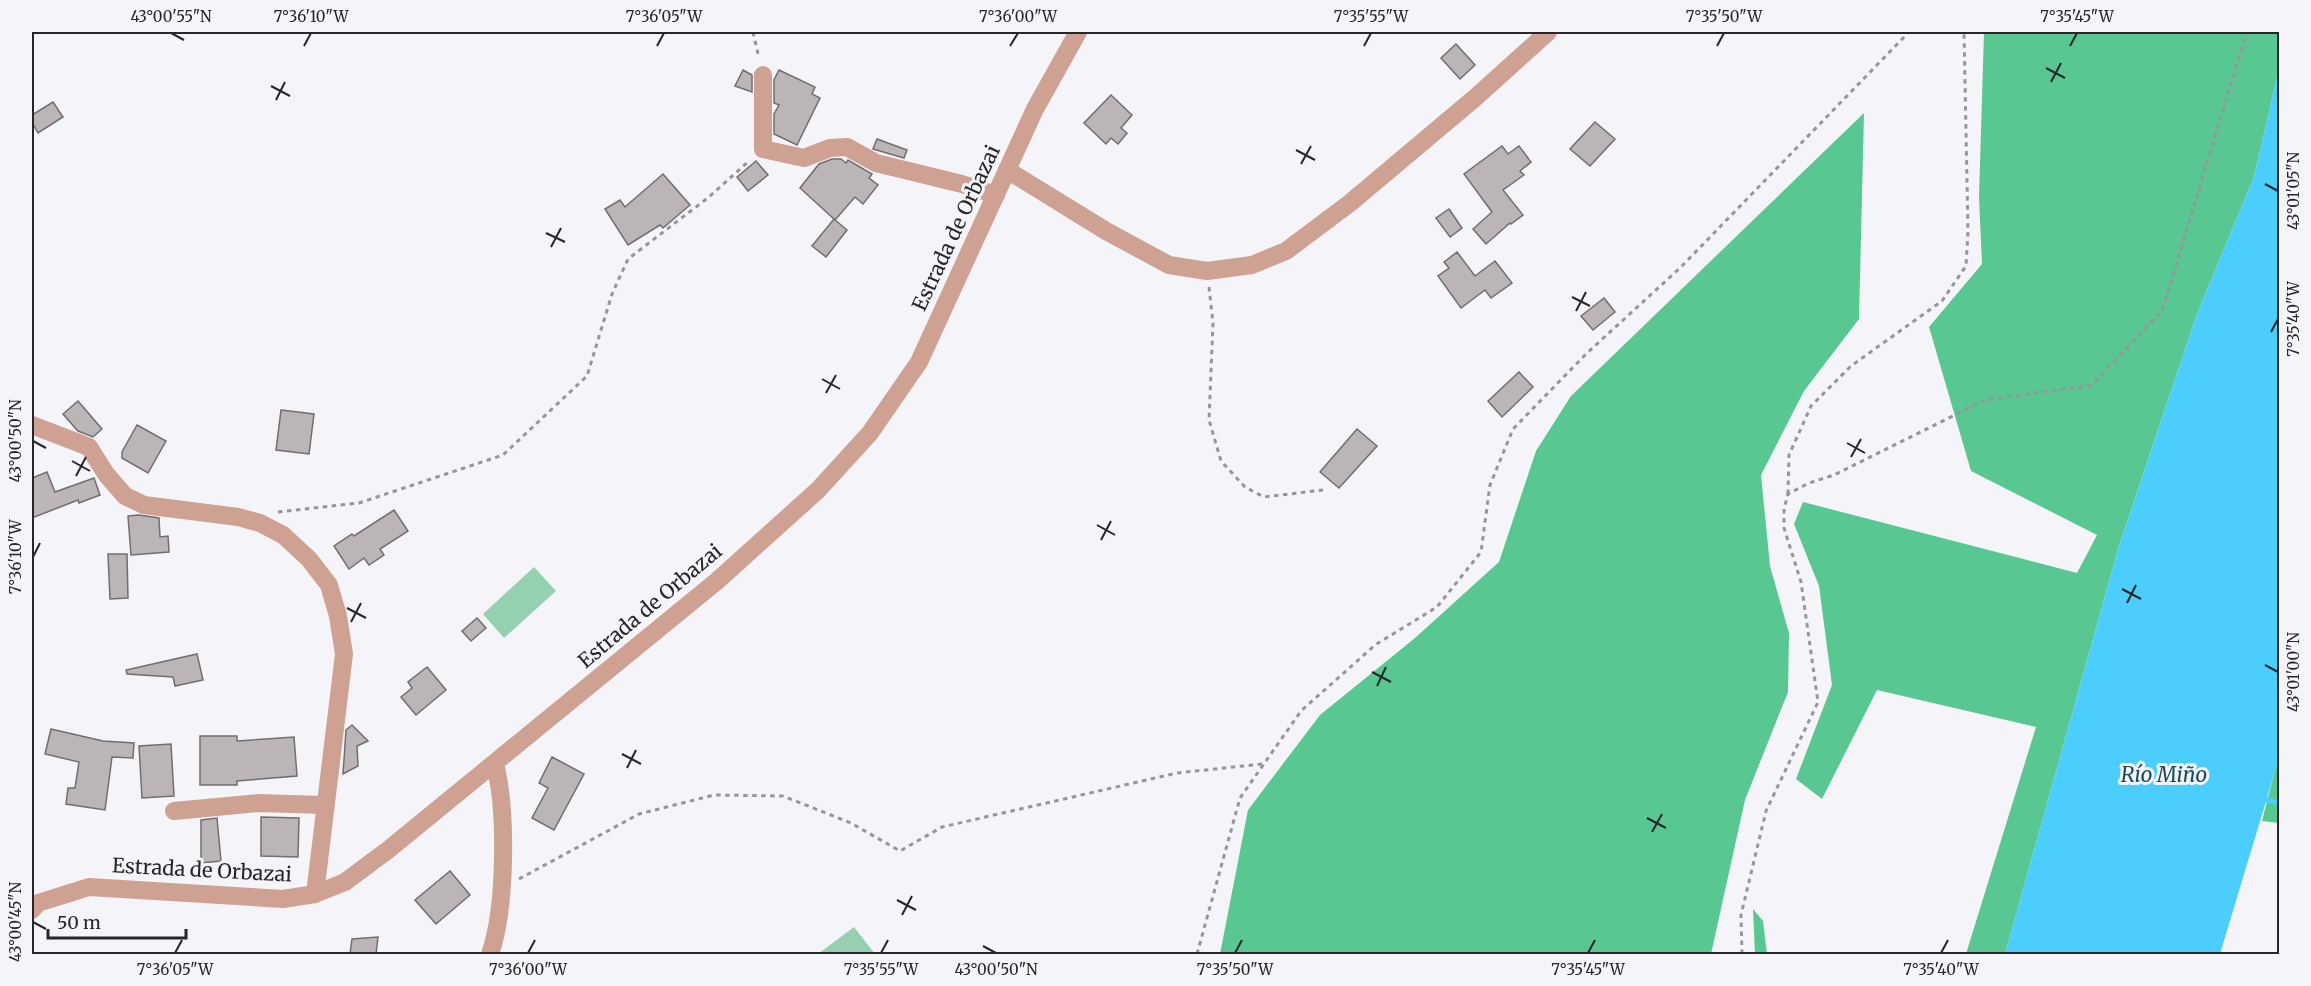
<svg xmlns="http://www.w3.org/2000/svg" width="2311" height="986" font-family="Merriweather,serif">
  <rect width="100%" height="100%" fill="#f4f4f9"/>
  <g fill="#95d1b0">
    <polygon points="534,567 556,591 504,638 483,614"/>
    <polygon points="854,927 875,954 818,954"/>
  </g>
  <g fill="#59c791">
    <polygon points="1984,32 2279,32 2279,69 2254,177 2197,314 2119,546 2005,954 1966,954 2036,727 1877,690 1822,799 1796,779 1832,685 1819,586 1794,524 1803,502 2077,573 2097,535 1971,471 1929,327 1982,264 1979,197"/>
    <polygon points="1864,113 1859,319 1804,391 1761,475 1770,566 1789,633 1788,692 1745,800 1711,954 1220,954 1248,810 1320,715 1415,638 1499,562 1536,451 1571,396"/>
    <polygon points="2279,755 2279,823 2262,821"/>
    <polygon points="1753,909 1763,921 1767,954 1755,954"/>
  </g>
  <polygon fill="#4ccefc" points="2279,69 2280,755 2220,954 2005,954 2119,546 2197,314 2254,177"/>
  <g fill="none" stroke-linecap="round" stroke-linejoin="round">
    <polyline stroke="#4ccefc" stroke-width="5" points="2261,799 2280,803"/>
  </g>
  <g fill="#bbb5b8" stroke="#726d70" stroke-width="1.5">
    <polygon points="1456,44 1475,65 1460,79 1441,58"/>
    <polygon points="743,70 752,75 752,92 735,86"/>
    <polygon points="779,70 815,87 812,94 820,98 797,145 774,134 774,114 779,105 774,103 774,80"/>
    <polygon points="1111,95 1132,115 1121,128 1127,133 1118,144 1111,138 1106,144 1084,123"/>
    <polygon points="53,102 63,117 38,133 32,122 32,115"/>
    <polygon points="1595,122 1615,139 1590,166 1570,149"/>
    <polygon points="877,139 907,150 904,158 873,149"/>
    <polygon points="1502,146 1508,154 1519,146 1531,162 1520,171 1524,175 1503,190 1523,215 1511,224 1510,223 1486,244 1473,229 1492,212 1464,174"/>
    <polygon points="832,159 841,159 846,163 848,160 872,174 869,178 878,185 863,204 855,197 835,220 800,188 819,164"/>
    <polygon points="756,161 768,175 748,191 737,177"/>
    <polygon points="663,174 690,205 663,228 660,225 628,245 605,209 620,200 625,207"/>
    <polygon points="1449,209 1462,228 1450,237 1436,218"/>
    <polygon points="834,219 847,230 826,257 812,246"/>
    <polygon points="1457,252 1475,276 1495,261 1512,283 1491,298 1485,290 1461,308 1438,276 1449,268 1444,262"/>
    <polygon points="1604,298 1615,312 1593,330 1581,316"/>
    <polygon points="1519,372 1533,387 1502,417 1488,401"/>
    <polygon points="78,401 102,429 93,437 78,431 63,414"/>
    <polygon points="281,410 314,414 309,454 276,450"/>
    <polygon points="137,425 166,441 148,473 122,458 122,452"/>
    <polygon points="1357,429 1377,446 1339,488 1320,472"/>
    <polygon points="47,472 55,492 94,478 100,495 79,503 78,500 32,518 32,478"/>
    <polygon points="394,510 408,531 380,549 384,555 369,565 364,558 349,569 334,546 352,534 354,536"/>
    <polygon points="139,515 159,518 160,537 168,536 169,552 131,555 128,516"/>
    <polygon points="108,554 127,554 128,598 110,599"/>
    <polygon points="477,618 486,628 471,641 462,631"/>
    <polygon points="197,654 203,680 175,686 173,677 127,674 126,670"/>
    <polygon points="427,667 446,690 416,715 401,697 412,688 408,682"/>
    <polygon points="352,725 368,741 357,746 358,766 343,774 346,730"/>
    <polygon points="51,729 103,741 134,743 133,758 112,757 105,810 66,804 68,788 75,788 79,762 45,754"/>
    <polygon points="200,736 237,736 237,741 294,737 297,776 237,781 237,785 200,785"/>
    <polygon points="171,744 174,796 142,798 139,746"/>
    <polygon points="552,757 584,774 554,830 532,818 548,788 539,783"/>
    <polygon points="261,817 299,818 298,857 261,856"/>
    <polygon points="217,818 221,861 201,863 201,820"/>
    <polygon points="450,871 470,895 436,924 415,900"/>
    <polygon points="378,937 376,954 350,954 352,939"/>
  </g>
  <g fill="none" stroke-linecap="round" stroke-linejoin="round">
    <g stroke="#96969a" stroke-width="3" stroke-dasharray="4.5 4.5" stroke-linecap="butt">
      <polyline points="753,32 759,58"/>
      <polyline points="1209,287 1213,323 1209,420 1221,461 1245,487 1264,497 1323,490"/>
      <polyline points="1788,494 1789,455 1811,406 1851,366 1942,301 1966,266 1968,231 1964,32"/>
      <polyline points="278,512 359,503 503,455 587,376 612,294 628,259 709,197 750,160"/>
      <polyline points="519,879 639,814 714,795 783,796 851,823 900,851 942,827 1177,773 1262,764"/>
      <polyline points="1197,954 1240,798 1301,711 1375,645 1437,607 1481,552 1490,485 1513,429 1586,354 1681,267 1909,32"/>
      <polyline points="1742,954 1741,915 1766,811 1818,702 1801,582 1784,528 1784,509 1788,494 1809,483 1834,475 1985,400 2092,385 2162,311 2247,32"/>
    </g>
    <g stroke="#cfa193" stroke-width="18">
      <polyline points="763,75 763,149 804,158 830,148 847,147 876,163 962,184 996,195"/>
      <polyline points="1007,170 1106,231 1169,265 1207,271 1252,265 1286,251 1350,203 1476,97 1548,32"/>
      <polyline points="32,425 89,447 106,474 125,496 144,505 238,517 260,523 283,535 309,559 329,585 338,616 344,654 315,894"/>
      <polyline points="174,811 259,803 324,805"/>
      <polyline points="32,910 38,903 89,887 283,899 315,894 345,882 388,850 717,581 818,490 870,433 919,362 1035,109 1078,32"/>
      <path d="M 490,954 C 506,909 507,811 495,764"/>
    </g>
  </g>
  <path fill="none" stroke="#272729" stroke-width="2" d="M 171,33 L 184,40M 304,46 L 311,33M 657,46 L 664,33M 1010,46 L 1018,33M 1364,46 L 1371,33M 1717,46 L 1724,33M 2070,46 L 2077,33M 2046,68 L 2065,78M 2051,82 L 2061,63M 271,86 L 290,96M 276,100 L 285,82M 1296,150 L 1315,160M 1301,164 L 1311,146M 2265,184 L 2278,191M 546,233 L 565,242M 551,247 L 561,228M 1572,297 L 1590,306M 1576,311 L 1586,292M 2271,332 L 2278,319M 822,379 L 840,389M 826,393 L 836,375M 33,441 L 46,448M 1847,443 L 1865,453M 1851,457 L 1861,439M 72,461 L 90,471M 76,476 L 86,457M 1097,525 L 1115,535M 1101,540 L 1111,521M 33,557 L 40,543M 2122,589 L 2141,599M 2127,603 L 2136,585M 347,608 L 366,618M 351,622 L 361,603M 2265,665 L 2278,672M 1372,672 L 1391,682M 1377,686 L 1386,667M 622,754 L 641,764M 627,768 L 636,750M 1647,818 L 1666,828M 1652,832 L 1662,814M 897,900 L 916,910M 902,915 L 912,896M 33,922 L 46,929M 983,946 L 996,953M 175,953 L 182,940M 528,953 L 535,940M 881,953 L 888,940M 1235,953 L 1242,940M 1588,953 L 1595,940M 1941,953 L 1948,940"/>
  <g text-anchor="middle" stroke-width="6" stroke-linejoin="round" paint-order="stroke">
    <g font-size="20" fill="#272729" stroke="#f4f4f9">
      <text transform="translate(956 228) rotate(-65)" y="7">Estrada de Orbazai</text>
      <text transform="translate(650 606) rotate(-40)" y="7">Estrada de Orbazai</text>
      <text transform="translate(202 870) rotate(3)" y="7">Estrada de Orbazai</text>
    </g>
    <g font-size="21" font-style="italic" fill="#174c5f" stroke="#f4f4f9">
      <text x="2164" y="782">Río Miño</text>
    </g>
  </g>
  <rect width="2311" height="986" fill="none" stroke="#f4f4f9" stroke-width="66"/>
  <path d="M48 929v9h138v-9" fill="none" stroke="#272729" stroke-width="3"/>
  <text x="57" y="929" font-size="18" fill="#272729" stroke="#f4f4f9" stroke-width="4.5" paint-order="stroke">50 m</text>
  <rect x="33" y="33" width="2245" height="920" fill="none" stroke="#272729" stroke-width="2"/>
  <g font-size="15" text-anchor="middle" fill="#272729">
    <text x="171" y="22">43°00'55"N</text>
    <text x="311" y="22">7°36'10"W</text>
    <text x="664" y="22">7°36'05"W</text>
    <text x="1018" y="22">7°36'00"W</text>
    <text x="1371" y="22">7°35'55"W</text>
    <text x="1724" y="22">7°35'50"W</text>
    <text x="2077" y="22">7°35'45"W</text>
    <text transform="translate(2294 191) rotate(-90)" y="5">43°01'05"N</text>
    <text transform="translate(2294 319) rotate(-90)" y="5">7°35'40"W</text>
    <text transform="translate(16 441) rotate(-90)" y="5">43°00'50"N</text>
    <text transform="translate(16 557) rotate(-90)" y="5">7°36'10"W</text>
    <text transform="translate(2294 672) rotate(-90)" y="5">43°01'00"N</text>
    <text transform="translate(16 922) rotate(-90)" y="5">43°00'45"N</text>
    <text x="175" y="975">7°36'05"W</text>
    <text x="528" y="975">7°36'00"W</text>
    <text x="881" y="975">7°35'55"W</text>
    <text x="996" y="975">43°00'50"N</text>
    <text x="1235" y="975">7°35'50"W</text>
    <text x="1588" y="975">7°35'45"W</text>
    <text x="1941" y="975">7°35'40"W</text>
  </g>
</svg>
